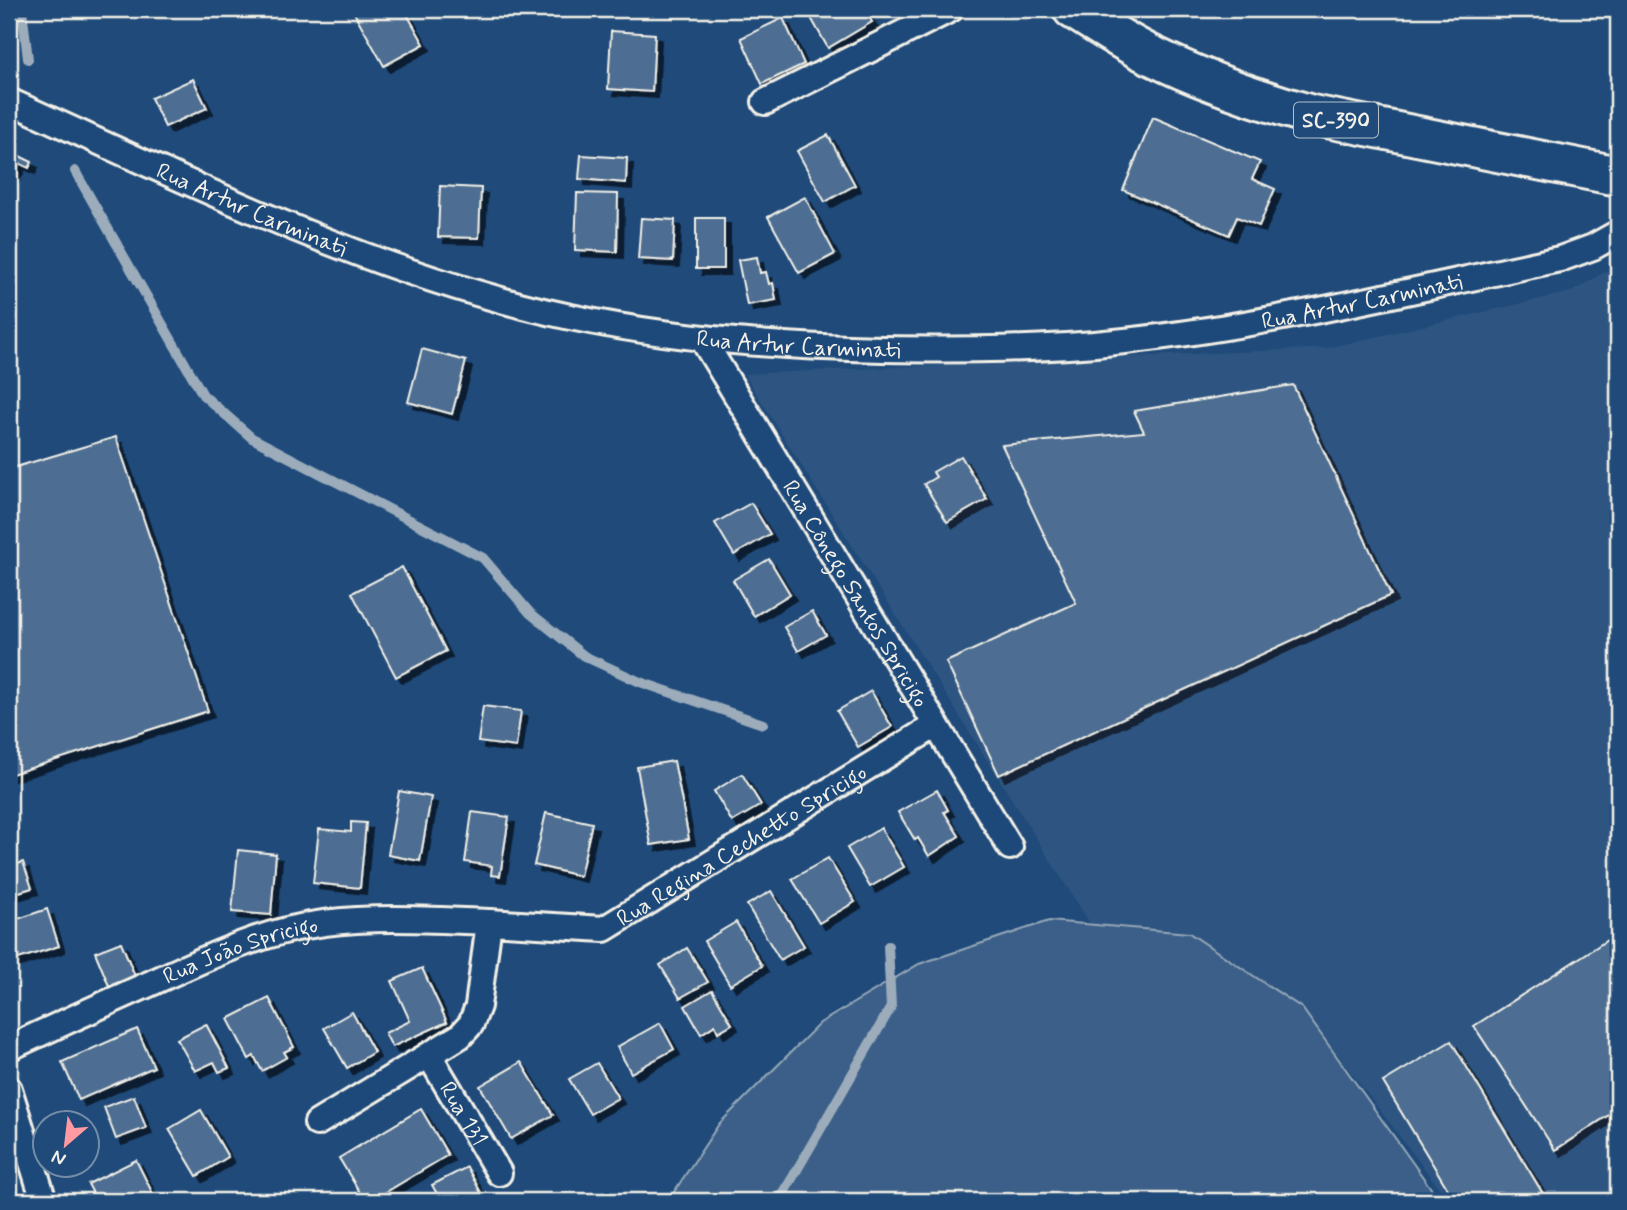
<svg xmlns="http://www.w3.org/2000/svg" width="1627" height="1210" font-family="Mynerve,sans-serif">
  <defs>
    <filter id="shadow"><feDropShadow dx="6" dy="6" stdDeviation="0" flood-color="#0009"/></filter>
  </defs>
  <rect width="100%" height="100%" fill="#1f4a7a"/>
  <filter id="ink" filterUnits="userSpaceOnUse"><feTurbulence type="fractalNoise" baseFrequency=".0143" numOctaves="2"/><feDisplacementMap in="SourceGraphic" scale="14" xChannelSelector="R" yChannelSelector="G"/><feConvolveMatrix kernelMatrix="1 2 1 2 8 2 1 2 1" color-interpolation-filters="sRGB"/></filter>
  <g filter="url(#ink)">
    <polygon fill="#2d5581" points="1618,264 1618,1199 1614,1201 1449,1201 1302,1008 1189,933 1091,925 744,374 1327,348 1571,292"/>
    <polygon fill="#3a5f88" stroke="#97a8b8" stroke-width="2" points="1049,921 1189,933 1302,1008 1440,1201 668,1201 719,1124 820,1023 919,964"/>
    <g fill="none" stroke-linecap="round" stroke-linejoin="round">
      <g stroke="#9cacbb" stroke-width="10">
        <polyline points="22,9 28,59"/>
        <polyline points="75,171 203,395 252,438 483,558 530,613 584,656 640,682 763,724"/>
        <polyline points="779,1201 891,1007 888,946"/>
      </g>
    </g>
    <g fill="#4d6e92" stroke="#f4f1e8" stroke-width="2" filter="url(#shadow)">
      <polygon points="352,9 404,9 424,44 384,66"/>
      <polygon points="806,9 864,9 872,22 828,48"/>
      <polygon points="783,18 804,64 762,84 741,38"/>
      <polygon points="611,31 655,34 652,92 608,89"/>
      <polygon points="193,79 207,108 165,127 151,98"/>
      <polygon points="1153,117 1260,162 1252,179 1275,189 1259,226 1237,217 1229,235 1123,190"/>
      <polygon points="828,135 855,185 825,202 797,151"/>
      <polygon points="9,151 32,162 29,168 19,163 9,184"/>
      <polygon points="581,155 627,158 626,183 579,179"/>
      <polygon points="440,186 481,188 479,238 438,237"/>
      <polygon points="577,193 618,194 617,252 575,250"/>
      <polygon points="805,197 835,254 799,273 768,217"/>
      <polygon points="641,218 675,220 673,261 638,259"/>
      <rect x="696" y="218" width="28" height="51"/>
      <polygon points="757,257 760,273 766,272 769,284 773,283 776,300 747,305 738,260"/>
      <polygon points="422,349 466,361 452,414 408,402"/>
      <polygon points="1293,385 1391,595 999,775 946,662 1076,603 1002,445 1144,432 1134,411"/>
      <polygon points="116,437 208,711 9,775 9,469"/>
      <polygon points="961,456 987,499 947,522 924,484 936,477 933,472"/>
      <polygon points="751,503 770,534 734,555 715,523"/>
      <polygon points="769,559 790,594 754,616 733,580"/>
      <polygon points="402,567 446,651 396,677 352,593"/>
      <polygon points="812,611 826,635 798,651 784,627"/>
      <polygon points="871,691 892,727 858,747 837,711"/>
      <polygon points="483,706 521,711 516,747 478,742"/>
      <polygon points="674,761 689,839 651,845 637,767"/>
      <polygon points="742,774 761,805 732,822 714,791"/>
      <polygon points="937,790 948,810 944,812 959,836 929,856 918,838 915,840 898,812"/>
      <polygon points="399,791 431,797 420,861 388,855"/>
      <polygon points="472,812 509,817 500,876 491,875 492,866 465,862"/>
      <polygon points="546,813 592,823 580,876 534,865"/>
      <polygon points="351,822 366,823 360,888 313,883 319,829 351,832"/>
      <polygon points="881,828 904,867 870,887 847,848"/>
      <polygon points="238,850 276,854 271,915 232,912"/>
      <polygon points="828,858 855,902 819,923 792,879"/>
      <polygon points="23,862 32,888 9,895 9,867"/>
      <polygon points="771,891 804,946 780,960 747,905"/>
      <polygon points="47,909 59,946 9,962 9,922"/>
      <polygon points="736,922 762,966 730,985 704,941"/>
      <polygon points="1618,933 1618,1109 1555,1150 1474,1026"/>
      <polygon points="121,942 135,976 109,986 95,952"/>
      <polygon points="687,948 708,982 680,998 660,965"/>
      <polygon points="422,968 447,1022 392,1047 385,1033 410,1021 392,981"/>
      <polygon points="712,990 732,1024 718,1032 715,1025 701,1034 685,1006"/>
      <polygon points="269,998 294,1047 284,1052 287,1057 262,1071 254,1056 249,1059 228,1019"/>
      <polygon points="352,1012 374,1052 347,1068 324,1028"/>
      <polygon points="660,1023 674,1049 631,1073 617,1047"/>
      <polygon points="206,1024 229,1068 219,1072 214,1062 195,1071 177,1039"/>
      <polygon points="137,1029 154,1067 79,1100 62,1062"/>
      <polygon points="1451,1041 1545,1197 1538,1201 1455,1201 1383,1082"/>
      <polygon points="521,1062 553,1115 511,1139 480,1086"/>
      <polygon points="597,1063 618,1098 590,1114 569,1079"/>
      <polygon points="134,1096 146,1128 116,1139 104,1107"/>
      <polygon points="421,1109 448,1155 371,1201 365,1201 339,1158"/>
      <polygon points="201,1110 228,1157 197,1176 169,1129"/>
      <polygon points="136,1160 153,1194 137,1201 97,1201 88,1184"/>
      <polygon points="467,1167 485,1200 441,1201 432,1185"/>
    </g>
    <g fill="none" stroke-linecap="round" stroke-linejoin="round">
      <defs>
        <g id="minor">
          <path id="s1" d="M 9,101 C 170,173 330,253 501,300 C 626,335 754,346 883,349 C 964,350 1045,350 1125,341 C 1271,325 1416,289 1560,259 L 1593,247 L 1618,233"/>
          <polyline points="765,102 951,9"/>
          <path id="s2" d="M 703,340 L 1010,847"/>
          <path id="s3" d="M 9,1048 C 56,1026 102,1005 149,984 C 206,958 262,931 324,923 C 378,916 434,920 489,922"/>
          <path id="s4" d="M 429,1055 L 499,1173"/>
          <polyline points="9,1089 44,1201"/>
          <path id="s5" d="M 317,1123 L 460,1036 L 471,1024 L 478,1006 L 489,922 L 604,929 L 936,725"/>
        </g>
        <path id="primary" d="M 1073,9 C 1099,25 1125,43 1153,56 C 1204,81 1257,99 1312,115 L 1618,176"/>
      </defs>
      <use href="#minor" stroke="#f4f1e8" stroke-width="30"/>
      <use href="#primary" stroke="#f4f1e8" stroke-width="44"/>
      <use href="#minor" stroke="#1f4a7a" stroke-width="24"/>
      <use href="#primary" stroke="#1f4a7a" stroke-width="38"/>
    </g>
  </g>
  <g text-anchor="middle" stroke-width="5" stroke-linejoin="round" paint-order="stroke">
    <rect fill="#1f4a7a" stroke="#b4bfc7" stroke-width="2" x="1294" y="102.5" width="84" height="35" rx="5"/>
    <g font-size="21" font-weight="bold" fill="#f4f1e8">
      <text x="1336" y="127">SC-390</text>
    </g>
    <g font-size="23" fill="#f4f1e8" stroke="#1f4a7a">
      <text dy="8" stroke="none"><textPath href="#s1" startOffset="266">Rua Artur Carminati</textPath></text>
      <text dy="8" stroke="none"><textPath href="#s1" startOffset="1400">Rua Artur Carminati</textPath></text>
      <text dy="8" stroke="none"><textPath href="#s1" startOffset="833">Rua Artur Carminati</textPath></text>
      <text dy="8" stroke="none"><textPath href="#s2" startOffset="296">Rua Cônego Santos Spricigo</textPath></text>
      <text dy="8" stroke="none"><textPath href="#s5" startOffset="564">Rua Regina Cechetto Spricigo</textPath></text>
      <text dy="8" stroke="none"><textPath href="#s3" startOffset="252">Rua João Spricigo</textPath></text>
      <text dy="8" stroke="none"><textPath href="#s4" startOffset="68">Rua 131</textPath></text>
    </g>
  </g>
  <rect width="1627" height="1210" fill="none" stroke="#1f4a7a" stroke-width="35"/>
  <rect x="18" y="18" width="1592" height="1175" fill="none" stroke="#f4f1e8" stroke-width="2.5" filter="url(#ink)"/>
  <g transform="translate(66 1144) rotate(208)"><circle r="33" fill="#1f4a7a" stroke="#748da6" stroke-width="2"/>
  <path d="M0-5L12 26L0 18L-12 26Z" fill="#ff9aa2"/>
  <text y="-10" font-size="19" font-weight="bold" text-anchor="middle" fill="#f4f1e8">N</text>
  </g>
</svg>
